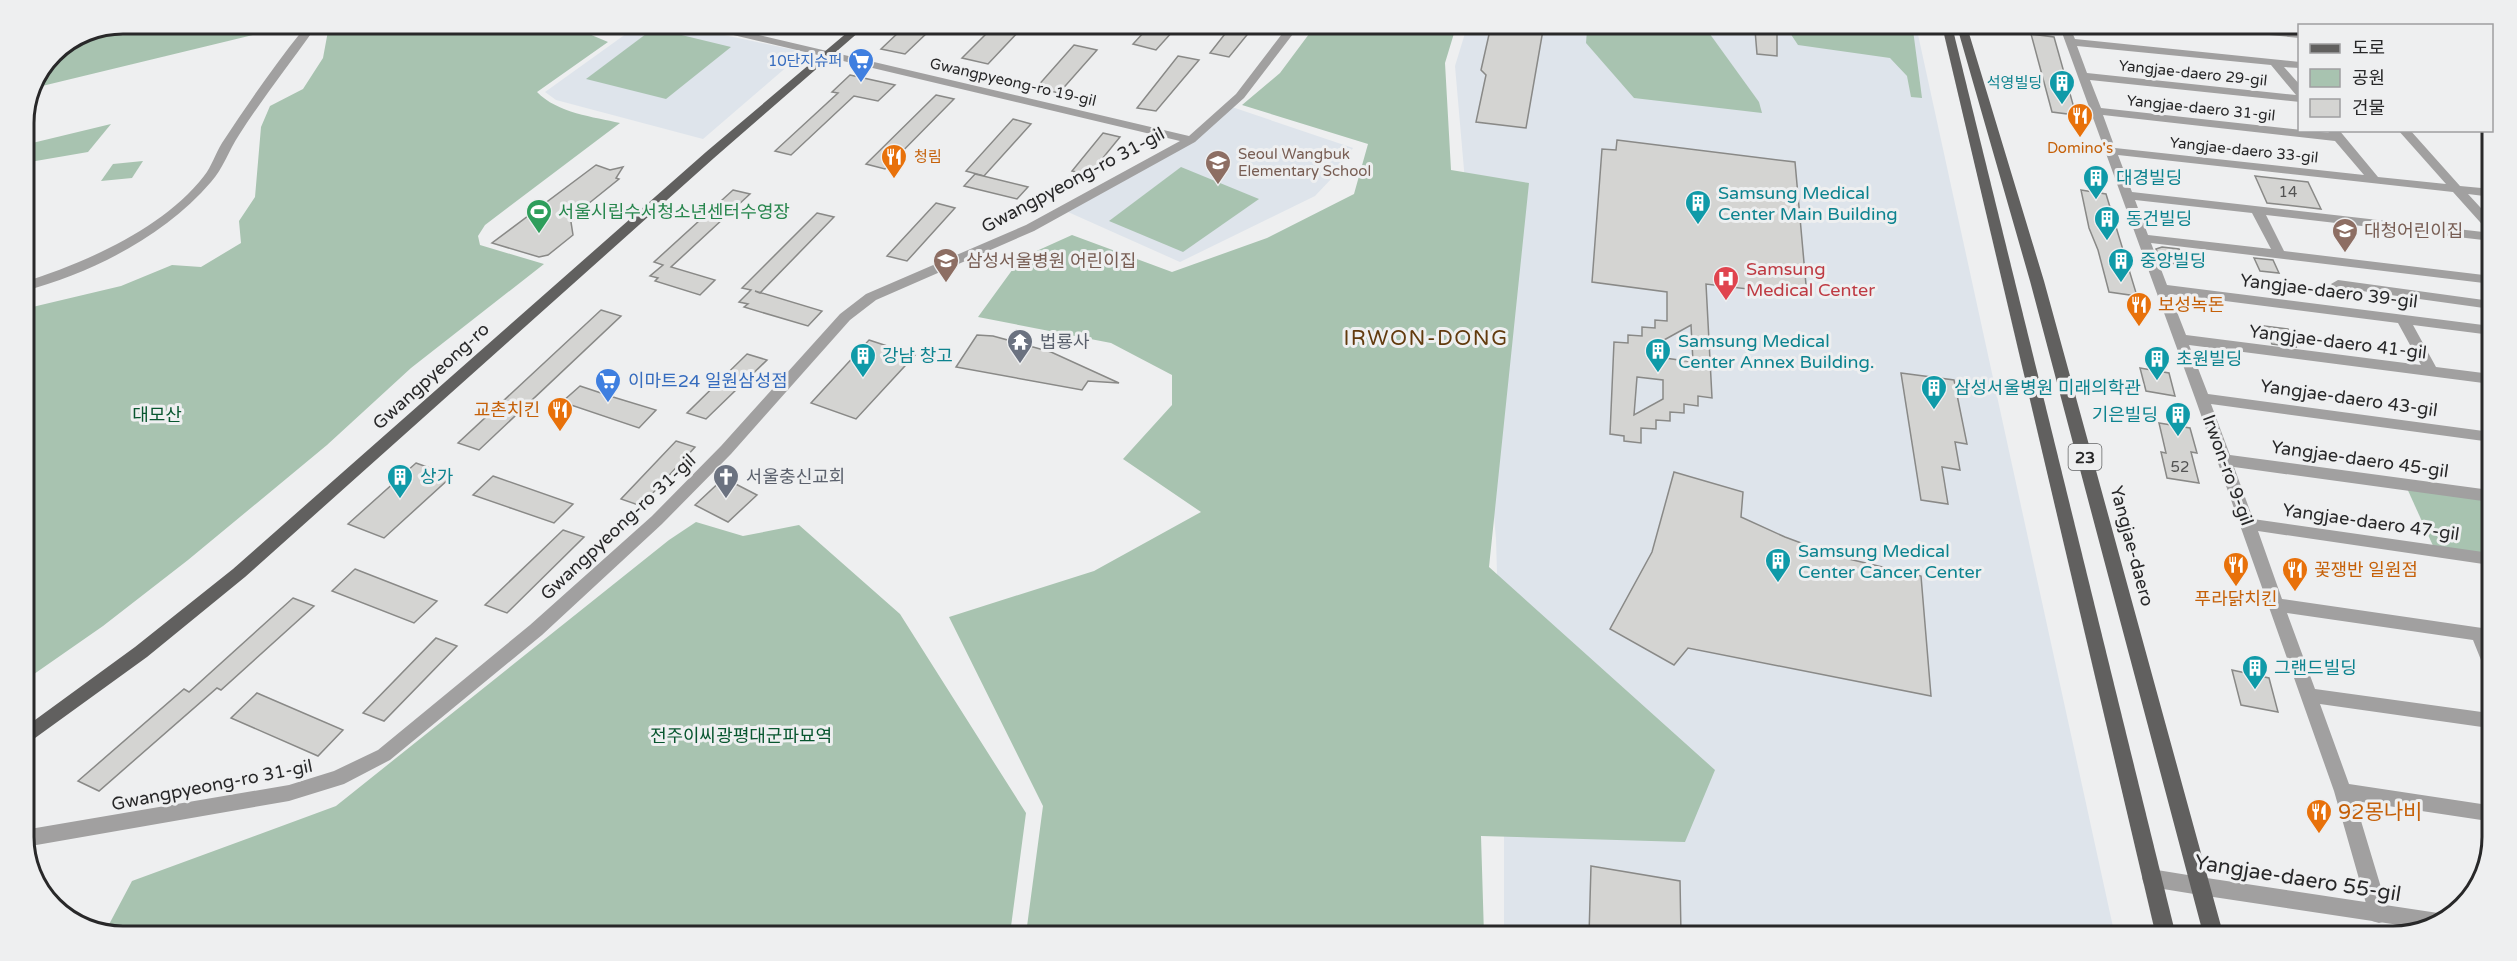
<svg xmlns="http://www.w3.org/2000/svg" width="2517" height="961" font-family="'Varela Round','Noto Sans KR',sans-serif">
  <rect width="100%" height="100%" fill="#eeeff0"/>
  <g fill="#dee4eb">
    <polygon points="1466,30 1917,30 2115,936 1504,935 1504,815 1496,539 1455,66"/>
    <polygon points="630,31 705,31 804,52 703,139 556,100 545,92"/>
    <polygon points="1232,107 1353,148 1333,177 1315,196 1180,262 1068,212 1194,141"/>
  </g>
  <g fill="#a8c3b0">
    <polygon points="1312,30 1455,30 1445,63 1451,170 1529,183 1489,567 1715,770 1685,842 1481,836 1484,935 1026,934 1043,806 949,617 1094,571 1201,512 1123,459 1172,405 1172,375 1111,343 978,317 1021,258 1072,235 1172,272 1267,238 1354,194 1368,144 1242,105 1280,73"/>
    <polygon points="1587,30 1707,30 1759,102 1762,113 1634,98 1586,43"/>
    <polygon points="1788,30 1913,30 1922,98 1911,97 1907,76 1890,58 1798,45"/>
    <path d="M 99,31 L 269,31 L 38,87 C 55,50 58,43 99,31 Z"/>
    <path d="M 328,31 L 582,31 L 608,42 L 537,92 C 557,113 594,117 620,123 L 485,225 L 478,236 L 480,245 L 544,264 L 411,368 L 327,445 L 188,560 L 103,626 L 24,681 L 24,309 L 121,286 L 172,265 L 201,267 L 241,243 L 239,221 L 255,197 L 261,127 L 270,106 L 303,89 L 323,58 Z"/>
    <polygon points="650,31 665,31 731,47 666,99 586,79"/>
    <polygon points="111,124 88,152 24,163 24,145"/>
    <polygon points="143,161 132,178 101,181 113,164"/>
    <polygon points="1181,167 1259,199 1183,252 1109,221"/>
    <polygon points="2406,486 2490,498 2490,557 2434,548"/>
    <polygon points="696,522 743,536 799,525 900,614 1026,813 1010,934 105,932 132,881 336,806 669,540"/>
  </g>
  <g fill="#d4d4d2" stroke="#898987" stroke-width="1.5" fill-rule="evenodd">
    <polygon points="1228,30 1251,30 1229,57 1210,53"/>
    <polygon points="1490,30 1543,30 1526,128 1476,122 1486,75 1481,70"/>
    <polygon points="1755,30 1777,30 1777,56 1757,54"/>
    <polygon points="900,31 929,31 905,54 881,49"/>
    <polygon points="989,31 1019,31 988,64 962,58"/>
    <polygon points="1145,31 1173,31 1156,50 1133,44"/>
    <polygon points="2031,34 2054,37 2076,115 2052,112"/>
    <polygon points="1074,45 1097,50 1059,93 1036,88"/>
    <polygon points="1178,56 1199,60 1156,111 1137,108"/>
    <polygon points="850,75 895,85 878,101 854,96 791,155 775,151 838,93 832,92"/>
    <polygon points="936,95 954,99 885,169 866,164"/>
    <polygon points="1013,119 1031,124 984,176 966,171"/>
    <polygon points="1103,133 1120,137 1089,175 1072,171"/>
    <path d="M 1617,140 L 1795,162 L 1807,296 L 1706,284 L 1712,398 L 1698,396 L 1698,406 L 1684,404 L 1684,413 L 1670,412 L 1670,421 L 1656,420 L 1656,429 L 1641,428 L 1641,443 L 1624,441 L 1624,436 L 1610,434 L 1614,342 L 1628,343 L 1628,335 L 1642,336 L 1642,327 L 1655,328 L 1655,320 L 1667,321 L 1667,292 L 1592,282 L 1602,149 L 1616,150 ZM 1691,325 L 1693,362 L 1665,358 L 1664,340 ZM 1637,377 L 1663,380 L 1663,399 L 1634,415 Z"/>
    <polygon points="596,165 610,170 623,167 616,178 619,179 583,208 587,210 571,222 573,235 548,255 539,257 492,243"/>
    <polygon points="975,174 1028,187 1017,199 964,186"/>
    <polygon points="2255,176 2308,182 2321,209 2267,203"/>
    <polygon points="733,190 750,194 671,267 715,280 700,295 655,281 658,278 650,276 663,265 654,262"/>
    <polygon points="2081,190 2106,194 2137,296 2109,292 2098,250 2089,228"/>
    <polygon points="936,203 955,208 907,261 887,256"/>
    <polygon points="817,213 834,217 760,293 755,291 822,311 808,326 744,307 748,304 739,302 751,290 742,288"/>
    <polygon points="2162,247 2179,249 2186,265 2161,262 2156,249"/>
    <polygon points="2254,258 2273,260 2279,273 2260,271"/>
    <polygon points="601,310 621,316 479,450 458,443"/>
    <polygon points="2264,326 2288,329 2296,347 2272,344"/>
    <polygon points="977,335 993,336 1051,352 1119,383 1088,381 1082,390 956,367"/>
    <polygon points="869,340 915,355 856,419 811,403"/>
    <polygon points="747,354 767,360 706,419 687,413"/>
    <polygon points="2140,368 2169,373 2175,396 2146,391"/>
    <polygon points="1901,373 1954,380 1967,444 1955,442 1960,470 1942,467 1948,504 1921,500"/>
    <polygon points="580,386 613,397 656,410 639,428 562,402"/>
    <polygon points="2159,423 2190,428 2197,453 2191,452 2199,483 2167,478 2161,452 2166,453"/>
    <polygon points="676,441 695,447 641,506 621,499"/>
    <polygon points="416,463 452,476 384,538 348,524"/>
    <polygon points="1674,472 1743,492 1741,517 1785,537 1836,556 1921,576 1931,696 1688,648 1674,665 1610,629 1652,552"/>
    <polygon points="493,476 573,504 554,523 473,495"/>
    <polygon points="724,478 757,495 728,522 695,505"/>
    <polygon points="563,530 584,537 507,613 485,605"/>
    <polygon points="355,569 437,601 414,623 332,591"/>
    <polygon points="293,598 314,606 221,690 217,688 99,791 78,781 184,689 189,692"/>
    <polygon points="436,638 457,646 384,721 363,713"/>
    <polygon points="2232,670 2269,678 2278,712 2241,705"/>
    <polygon points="257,693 343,730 318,756 231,718"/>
    <polygon points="1591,866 1680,881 1681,935 1589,935"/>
  </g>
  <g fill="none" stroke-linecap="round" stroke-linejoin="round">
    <g fill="#a1a0a0" fill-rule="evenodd">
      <polygon points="1285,30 1296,30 1244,98 1195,142 1034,231 876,300 850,320 731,454 662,524 542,635 390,760 344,784 289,801 25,847 24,830 289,785 334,771 378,750 530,625 652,516 721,446 840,314 866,294 1026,225 1180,141 729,34 724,31 742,31 1189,136 1236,94"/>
      <path d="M 2061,30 L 2071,30 L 2075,39 L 2300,62 L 2300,68 L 2284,67 L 2300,85 L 2300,102 L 2090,80 L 2101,108 L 2329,133 L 2327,130 L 2339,130 L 2378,177 L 2446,184 L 2398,130 L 2410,130 L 2460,186 L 2492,189 L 2492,197 L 2468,194 L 2492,220 L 2492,232 L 2488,231 L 2453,192 L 2118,155 L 2132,192 L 2492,233 L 2492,241 L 2266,215 L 2284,251 L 2492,276 L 2492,284 L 2151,243 L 2167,285 L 2491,326 L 2491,335 L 2413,325 L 2436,367 L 2491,374 L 2491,384 L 2189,345 L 2208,394 L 2491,432 L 2491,442 L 2211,404 L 2230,455 L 2490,490 L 2490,502 L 2234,467 L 2253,519 L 2490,553 L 2490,565 L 2258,531 L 2282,599 L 2489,629 L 2489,667 L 2483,665 L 2473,640 L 2287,613 L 2315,689 L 2489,713 L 2489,728 L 2320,704 L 2349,784 L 2488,805 L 2488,821 L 2355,801 L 2389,914 L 2386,921 L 2379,923 L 2372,921 L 2369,914 L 2334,791 L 2195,398 ZM 2077,46 L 2271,65 L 2296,95 L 2087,73 ZM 2103,115 L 2335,141 L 2364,175 L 2115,148 ZM 2135,200 L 2252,213 L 2271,249 L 2148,235 ZM 2170,294 L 2398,323 L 2421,365 L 2186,335 Z"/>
      <path d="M 302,31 L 313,31 C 288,66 262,99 239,135 C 229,150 223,169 211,182 C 165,236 92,273 24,291 L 24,282 C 85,263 164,228 204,176 C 212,166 215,154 222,143 C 247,105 273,67 302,31 Z"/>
      <polygon points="2338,280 2491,301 2491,309 2333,287 2331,284"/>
      <polygon points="2151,869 2200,877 2207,880 2209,886 2207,892 2200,895 2151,887 2144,884 2142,878 2144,872"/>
    </g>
    <g fill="#a1a0a0" fill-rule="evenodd">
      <polygon points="2243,30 2300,32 2300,38 2248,33"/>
      <polygon points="2492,128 2493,129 2493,139 2482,130 2492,130"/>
      <polygon points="2200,877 2438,913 2445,915 2446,919 2419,928 2200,895 2193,892 2191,886 2193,880"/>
    </g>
    <g fill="#61605f" fill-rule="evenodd">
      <polygon points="1943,30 1953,30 2176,936 2156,936"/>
      <polygon points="1958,30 1968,30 2044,281 2224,937 2204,937 2030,281"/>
      <polygon points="849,31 860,31 714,158 245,577 147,657 24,746 24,728 135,647 233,569 706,152"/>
    </g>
  </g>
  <defs>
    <symbol id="supermarket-pin" viewBox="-11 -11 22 30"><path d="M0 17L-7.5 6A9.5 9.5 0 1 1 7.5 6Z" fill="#3f7fe0" stroke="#eeeff0"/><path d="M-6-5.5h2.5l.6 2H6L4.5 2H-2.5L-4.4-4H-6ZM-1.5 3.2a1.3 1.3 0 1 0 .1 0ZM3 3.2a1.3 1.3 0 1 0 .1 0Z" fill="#fff"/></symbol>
    <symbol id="building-pin" viewBox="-11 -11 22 30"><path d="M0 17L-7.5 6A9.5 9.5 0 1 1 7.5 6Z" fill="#0f9aa8" stroke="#eeeff0"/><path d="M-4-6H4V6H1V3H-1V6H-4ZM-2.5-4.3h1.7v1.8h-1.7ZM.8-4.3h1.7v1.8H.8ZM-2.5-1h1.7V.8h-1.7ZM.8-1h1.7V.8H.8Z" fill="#fff"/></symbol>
    <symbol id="restaurant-pin" viewBox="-11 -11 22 30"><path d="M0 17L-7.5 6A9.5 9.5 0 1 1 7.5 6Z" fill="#e8710a" stroke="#eeeff0"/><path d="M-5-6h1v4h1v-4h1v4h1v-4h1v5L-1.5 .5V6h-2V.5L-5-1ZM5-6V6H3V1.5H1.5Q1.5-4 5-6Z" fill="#fff"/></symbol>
    <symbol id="school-pin" viewBox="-11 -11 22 30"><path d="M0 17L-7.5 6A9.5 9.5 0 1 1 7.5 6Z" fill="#8d6e63" stroke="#eeeff0"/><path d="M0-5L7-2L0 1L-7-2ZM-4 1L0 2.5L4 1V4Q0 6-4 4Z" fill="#fff"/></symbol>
    <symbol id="stadium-pin" viewBox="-11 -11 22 30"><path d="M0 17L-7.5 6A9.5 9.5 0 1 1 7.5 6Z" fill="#2e9e5b" stroke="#eeeff0"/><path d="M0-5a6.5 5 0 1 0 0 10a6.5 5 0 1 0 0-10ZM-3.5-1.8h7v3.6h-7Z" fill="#fff"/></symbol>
    <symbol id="hospital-pin" viewBox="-11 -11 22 30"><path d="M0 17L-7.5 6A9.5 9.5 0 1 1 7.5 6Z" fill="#e0444e" stroke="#eeeff0"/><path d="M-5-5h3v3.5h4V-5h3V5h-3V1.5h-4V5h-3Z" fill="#fff"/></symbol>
    <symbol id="temple-pin" viewBox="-11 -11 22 30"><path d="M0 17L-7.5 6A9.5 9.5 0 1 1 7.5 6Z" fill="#6b7280" stroke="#eeeff0"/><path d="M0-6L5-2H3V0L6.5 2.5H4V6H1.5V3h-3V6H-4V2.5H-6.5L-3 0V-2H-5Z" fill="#fff"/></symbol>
    <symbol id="church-pin" viewBox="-11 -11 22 30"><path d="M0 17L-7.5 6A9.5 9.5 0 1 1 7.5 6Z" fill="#6b7280" stroke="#eeeff0"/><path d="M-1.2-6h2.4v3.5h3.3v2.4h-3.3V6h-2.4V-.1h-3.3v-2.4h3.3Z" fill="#fff"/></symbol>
  </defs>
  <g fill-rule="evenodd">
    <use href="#supermarket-pin" x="846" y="46" width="30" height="40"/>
    <use href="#building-pin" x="2047" y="68" width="30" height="40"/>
    <use href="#restaurant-pin" x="2065" y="101" width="30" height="40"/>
    <use href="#restaurant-pin" x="879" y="142" width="30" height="40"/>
    <use href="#school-pin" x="1203" y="148" width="30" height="40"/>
    <use href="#building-pin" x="2081" y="163" width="30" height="40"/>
    <use href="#building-pin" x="1683" y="188" width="30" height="40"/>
    <use href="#stadium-pin" x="524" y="197" width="30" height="40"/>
    <use href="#building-pin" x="2092" y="204" width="30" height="40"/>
    <use href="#school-pin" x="2330" y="216" width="30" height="40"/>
    <use href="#school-pin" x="931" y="246" width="30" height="40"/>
    <use href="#building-pin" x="2106" y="246" width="30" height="40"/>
    <use href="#hospital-pin" x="1711" y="264" width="30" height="40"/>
    <use href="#restaurant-pin" x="2124" y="290" width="30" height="40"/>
    <use href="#temple-pin" x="1005" y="327" width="30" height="40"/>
    <use href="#building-pin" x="1643" y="336" width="30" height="40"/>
    <use href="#building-pin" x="848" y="341" width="30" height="40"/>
    <use href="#building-pin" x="2142" y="344" width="30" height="40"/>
    <use href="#supermarket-pin" x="593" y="366" width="30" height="40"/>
    <use href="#building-pin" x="1919" y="373" width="30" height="40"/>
    <use href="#restaurant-pin" x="545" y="395" width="30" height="40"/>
    <use href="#building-pin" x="2163" y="400" width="30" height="40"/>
    <use href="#building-pin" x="385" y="462" width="30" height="40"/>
    <use href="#church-pin" x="711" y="462" width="30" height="40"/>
    <use href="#building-pin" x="1763" y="546" width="30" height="40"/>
    <use href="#restaurant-pin" x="2221" y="550" width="30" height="40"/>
    <use href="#restaurant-pin" x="2280" y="555" width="30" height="40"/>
    <use href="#building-pin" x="2240" y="653" width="30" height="40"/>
    <use href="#restaurant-pin" x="2304" y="797" width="30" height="40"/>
  </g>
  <g text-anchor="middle" stroke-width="6" stroke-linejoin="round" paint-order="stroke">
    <g font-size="15" fill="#366cbe" stroke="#eeeff0" text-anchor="end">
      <text x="842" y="66">10단지슈퍼</text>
    </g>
    <g font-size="15" fill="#282829" stroke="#eeeff0">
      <text transform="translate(2193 73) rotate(6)" y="5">Yangjae-daero 29-gil</text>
      <text transform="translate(1013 82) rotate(13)" y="5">Gwangpyeong-ro 19-gil</text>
      <text transform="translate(2201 108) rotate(6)" y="5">Yangjae-daero 31-gil</text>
      <text transform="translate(2244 150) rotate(6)" y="5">Yangjae-daero 33-gil</text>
    </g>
    <g font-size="15" fill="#0d838f" stroke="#eeeff0" text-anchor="end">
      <text x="2042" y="88">석영빌딩</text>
    </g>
    <g font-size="15" fill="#c56008" stroke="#eeeff0">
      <text x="2080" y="153">Domino's</text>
      <text x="914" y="162" text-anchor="start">청림</text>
    </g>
    <g font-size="15" fill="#785e54" stroke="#eeeff0" text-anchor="start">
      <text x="1238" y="159">Seoul Wangbuk<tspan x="1238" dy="17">Elementary School</tspan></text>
    </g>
    <g font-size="15" fill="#535353">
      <text x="2288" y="197">14</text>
      <text x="2180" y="472">52</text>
    </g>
    <rect fill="#eeeff0" stroke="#636465" stroke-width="1.5" x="2068.5" y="444" width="33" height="26" rx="4.5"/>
    <g font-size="16" font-weight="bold" fill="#282829">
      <text x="2085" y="463">23</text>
    </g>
    <g font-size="18" fill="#0d838f" stroke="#eeeff0" text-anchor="start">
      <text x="2116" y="184">대경빌딩</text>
      <text x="1718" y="199">Samsung Medical<tspan x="1718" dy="21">Center Main Building</tspan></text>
      <text x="2126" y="225">동건빌딩</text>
      <text x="2140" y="267">중앙빌딩</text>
      <text x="1678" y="347">Samsung Medical<tspan x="1678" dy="21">Center Annex Building.</tspan></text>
      <text x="882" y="362">강남 창고</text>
      <text x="2176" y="365">초원빌딩</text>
      <text x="1954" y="394">삼성서울병원 미래의학관</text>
      <text x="2158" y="421" text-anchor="end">기은빌딩</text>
      <text x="420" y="483">상가</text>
      <text x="1798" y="557">Samsung Medical<tspan x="1798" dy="21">Center Cancer Center</tspan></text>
      <text x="2274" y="674">그랜드빌딩</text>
    </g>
    <g font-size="18" fill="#282829" stroke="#eeeff0">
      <text transform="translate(1073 180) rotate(-28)" y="6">Gwangpyeong-ro 31-gil</text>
      <text transform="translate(2329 291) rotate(7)" y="6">Yangjae-daero 39-gil</text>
      <text transform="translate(2338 342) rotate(7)" y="6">Yangjae-daero 41-gil</text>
      <text transform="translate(431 376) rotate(-42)" y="6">Gwangpyeong-ro</text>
      <text transform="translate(2349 398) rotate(8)" y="6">Yangjae-daero 43-gil</text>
      <text transform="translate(2360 459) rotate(8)" y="6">Yangjae-daero 45-gil</text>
      <text transform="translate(2228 470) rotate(70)" y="6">Irwon-ro 9-gil</text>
      <text transform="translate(2371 522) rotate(8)" y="6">Yangjae-daero 47-gil</text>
      <text transform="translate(618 527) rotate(-43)" y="6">Gwangpyeong-ro 31-gil</text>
      <text transform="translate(2132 546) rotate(75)" y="6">Yangjae-daero</text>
      <text transform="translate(212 785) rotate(-11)" y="6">Gwangpyeong-ro 31-gil</text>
    </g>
    <g font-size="18" fill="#27864d" stroke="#eeeff0" text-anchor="start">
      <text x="558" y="218">서울시립수서청소년센터수영장</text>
    </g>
    <g font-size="18" fill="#785e54" stroke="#eeeff0" text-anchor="start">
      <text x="2364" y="237">대청어린이집</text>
      <text x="966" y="267">삼성서울병원 어린이집</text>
    </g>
    <g font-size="18" fill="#be3a42" stroke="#eeeff0" text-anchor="start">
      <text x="1746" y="275">Samsung<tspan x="1746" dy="21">Medical Center</tspan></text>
    </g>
    <g font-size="18" fill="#c56008" stroke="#eeeff0" text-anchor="start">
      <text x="2158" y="311">보성녹돈</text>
      <text x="540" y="416" text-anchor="end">교촌치킨</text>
      <text x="2314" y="576">꽃쟁반 일원점</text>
      <text x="2236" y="605" text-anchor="middle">푸라닭치킨</text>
    </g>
    <g font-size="18" fill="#5b616d" stroke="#eeeff0" text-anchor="start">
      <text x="1040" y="348">법룡사</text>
      <text x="746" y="483">서울충신교회</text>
    </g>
    <g font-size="18" fill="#366cbe" stroke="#eeeff0" text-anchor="start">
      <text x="628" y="387">이마트24 일원삼성점</text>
    </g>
    <g font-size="18" fill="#08562f" stroke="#eeeff0">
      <text x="157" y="421">대모산</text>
      <text x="741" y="742">전주이씨광평대군파묘역</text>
    </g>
    <g font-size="21" letter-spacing="1.5" fill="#623a0d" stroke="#eeeff0">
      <text x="1426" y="345">IRWON-DONG</text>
    </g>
    <g font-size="21" fill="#c56008" stroke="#eeeff0" text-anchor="start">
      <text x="2338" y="819">92몽나비</text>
    </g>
    <g font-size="21" fill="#282829" stroke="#eeeff0">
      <text transform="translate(2298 878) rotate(9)" y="7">Yangjae-daero 55-gil</text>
    </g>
  </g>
  <path d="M0 0H2517V961H0ZM123 34H2393A89 89 0 0 1 2482 123V837A89 89 0 0 1 2393 926H123A89 89 0 0 1 34 837V123A89 89 0 0 1 123 34Z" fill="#eeeff0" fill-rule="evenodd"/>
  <path fill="none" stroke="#282829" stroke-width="3" d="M123 34H2393A89 89 0 0 1 2482 123V837A89 89 0 0 1 2393 926H123A89 89 0 0 1 34 837V123A89 89 0 0 1 123 34Z"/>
  <rect x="2298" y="24" width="195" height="108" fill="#eeeff0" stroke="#9f9fa0" stroke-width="1.5"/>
  <rect x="2310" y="44" width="30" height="9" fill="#61605f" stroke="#9f9fa0" stroke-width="1.5"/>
  <text x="2352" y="54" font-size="18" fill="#282829">도로</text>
  <rect x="2310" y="69" width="30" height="18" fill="#a8c3b0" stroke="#9f9fa0" stroke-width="1.5"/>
  <text x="2352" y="84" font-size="18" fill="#282829">공원</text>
  <rect x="2310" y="99" width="30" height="18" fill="#d4d4d2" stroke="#9f9fa0" stroke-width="1.5"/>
  <text x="2352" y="114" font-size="18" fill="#282829">건물</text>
</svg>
